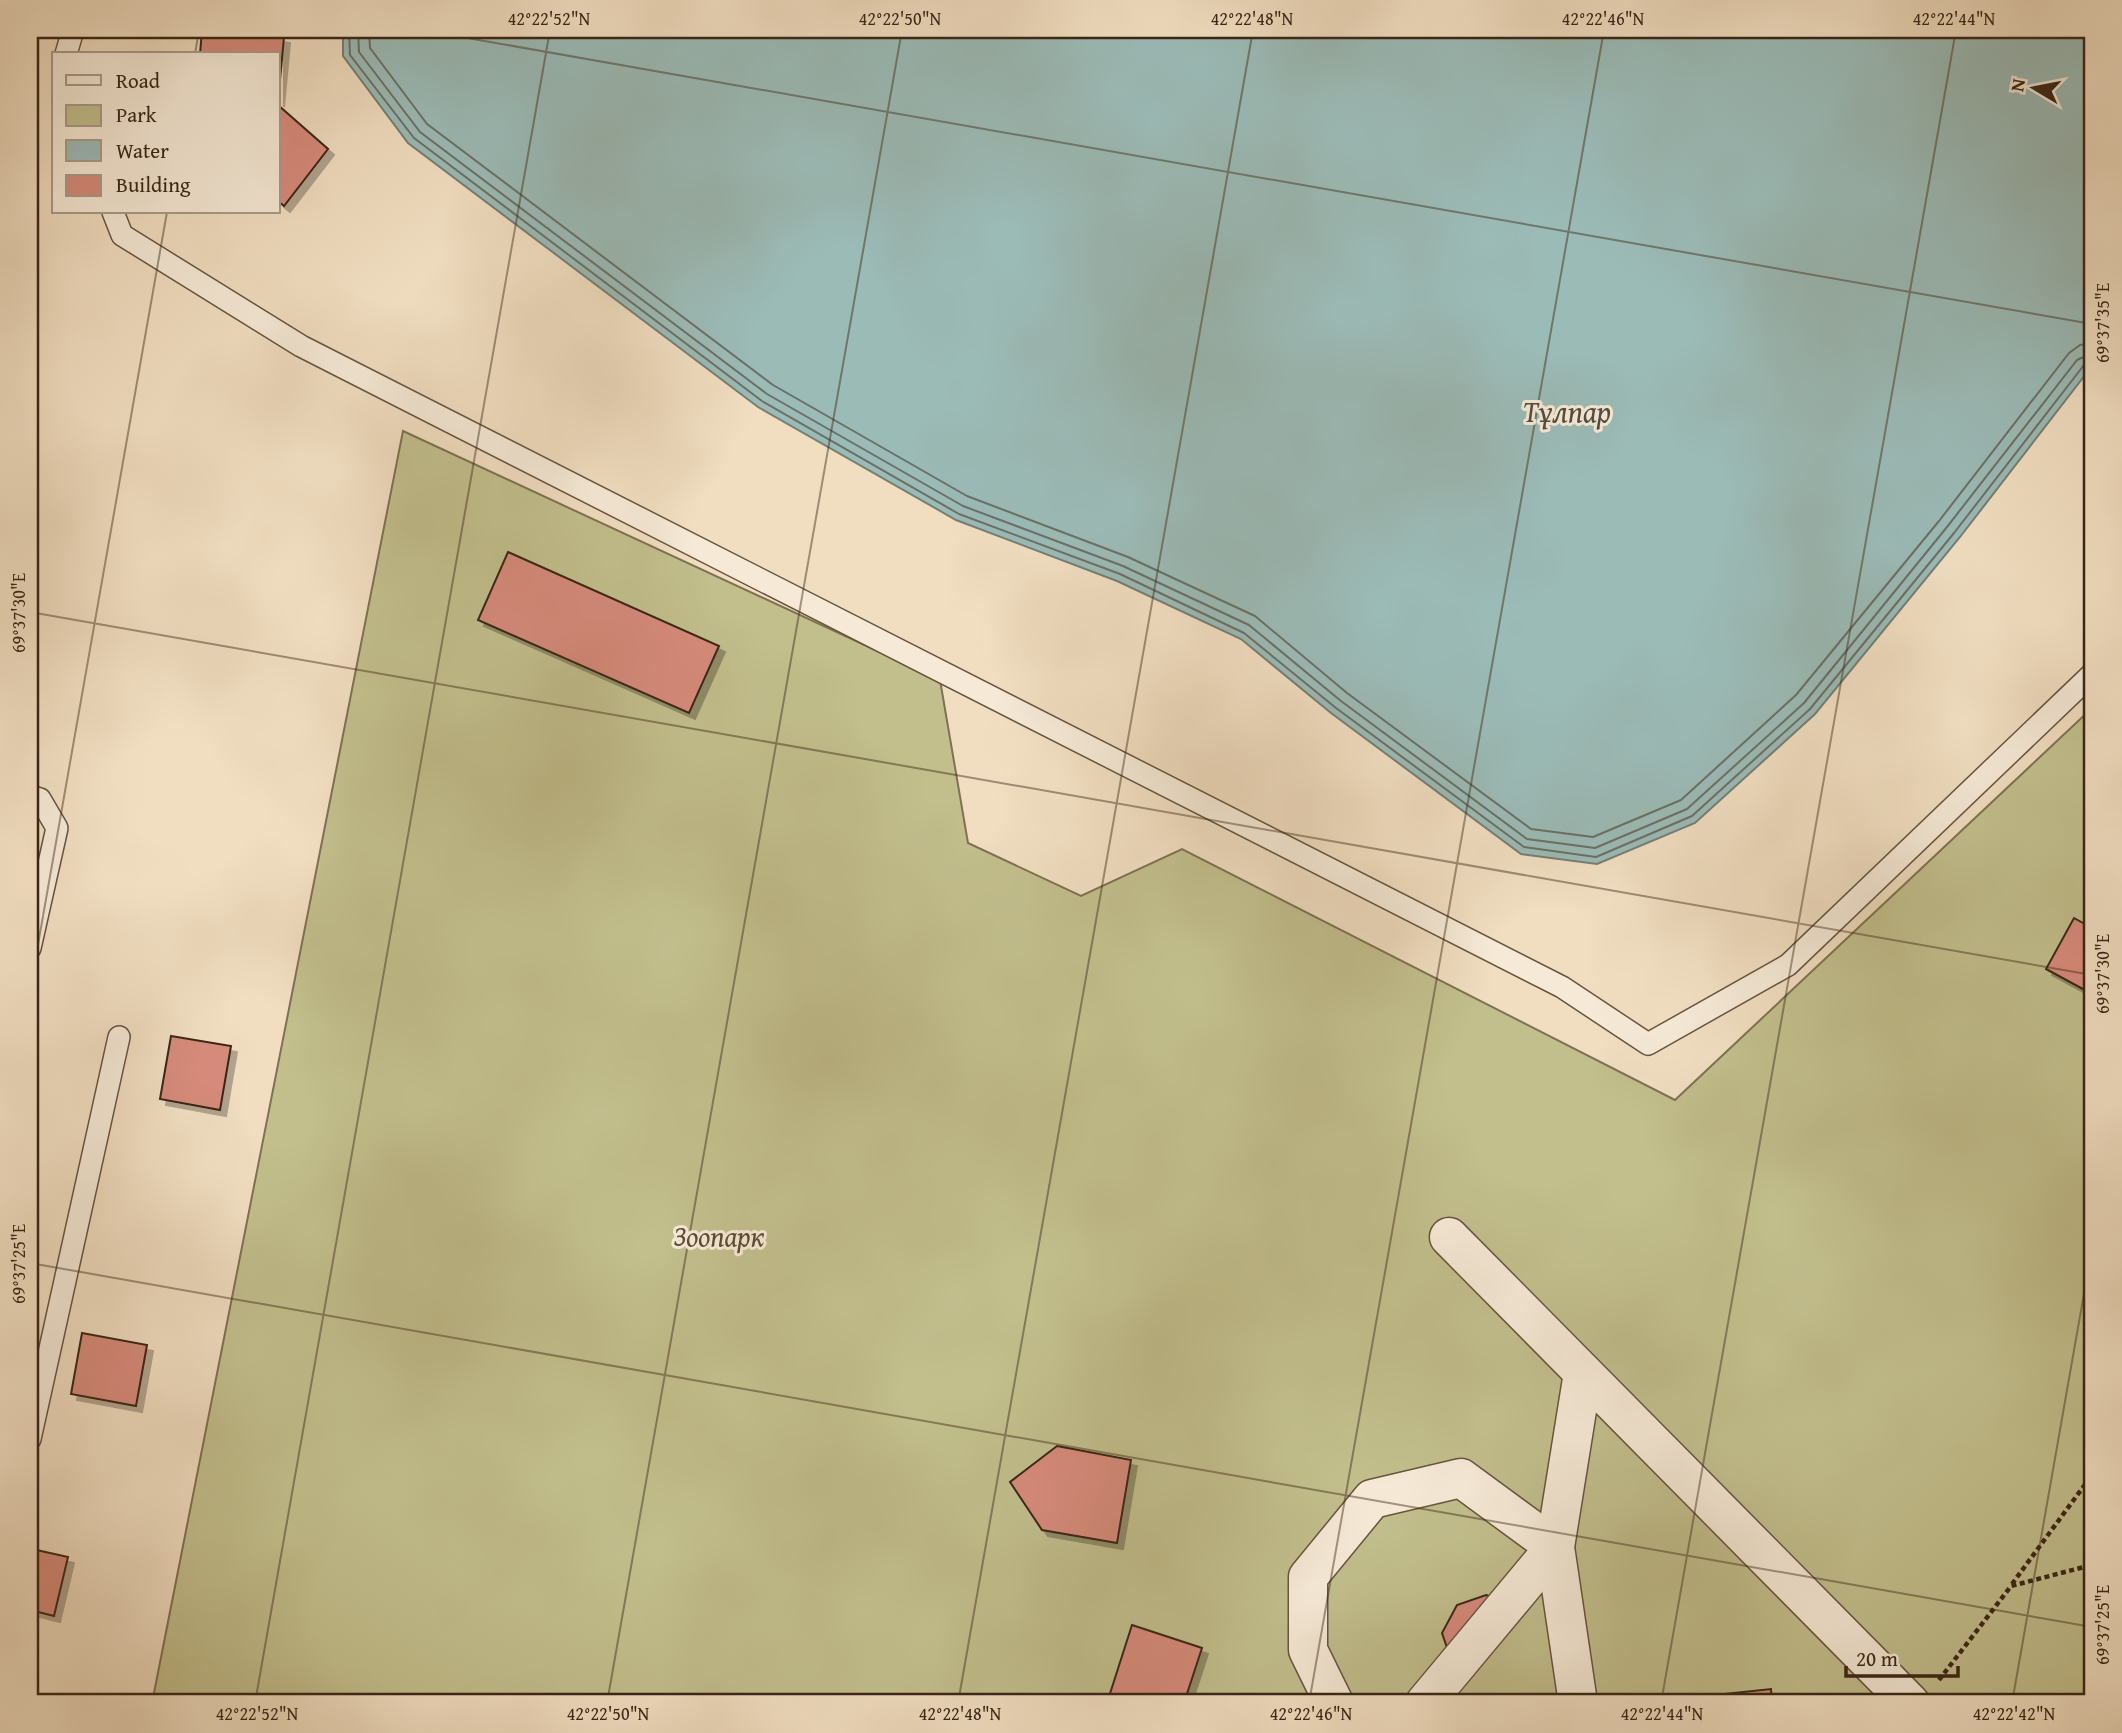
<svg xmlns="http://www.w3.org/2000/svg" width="2122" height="1733" font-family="'Gentium Book Plus',serif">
  <defs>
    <filter id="shadow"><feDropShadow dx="6" dy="6" stdDeviation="0" flood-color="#0004"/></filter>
  </defs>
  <rect width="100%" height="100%" fill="#f1dec1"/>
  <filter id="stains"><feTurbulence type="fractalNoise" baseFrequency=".00286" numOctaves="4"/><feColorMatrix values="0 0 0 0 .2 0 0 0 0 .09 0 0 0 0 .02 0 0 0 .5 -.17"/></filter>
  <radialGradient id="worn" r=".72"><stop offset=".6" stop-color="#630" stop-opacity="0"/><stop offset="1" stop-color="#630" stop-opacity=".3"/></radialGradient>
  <polygon fill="#c2bf8d" stroke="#7e7251" stroke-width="2" points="403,431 940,680 968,843 1081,896 1182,849 1675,1100 2092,708 2092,1703 152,1703"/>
  <polygon fill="#9bbbb7" stroke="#747f76" stroke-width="2" points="343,30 2092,30 2092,366 1960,537 1815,714 1695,823 1597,864 1521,854 1331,713 1241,639 1117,581 956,520 758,407 408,143 343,56"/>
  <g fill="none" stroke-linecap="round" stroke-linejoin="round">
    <g stroke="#6a7066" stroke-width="2">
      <polyline points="349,30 350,55 414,138 762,401 959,514 1120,574 1244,633 1336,708 1524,847 1596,857 1692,816 1810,709 1954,533 2084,365 2092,362"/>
      <polyline points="358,30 359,52 420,132 767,394 963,506 1123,566 1249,625 1341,701 1527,839 1595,848 1687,809 1804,703 1947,527 2077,360 2092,353"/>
      <polyline points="369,30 370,48 427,124 773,385 967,496 1128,557 1255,616 1347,693 1531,829 1593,837 1681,800 1796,695 1939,521 2069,353 2080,345 2092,343"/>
    </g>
  </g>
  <g fill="#d78b7c" stroke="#392615" stroke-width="2" filter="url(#shadow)">
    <polygon points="202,30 242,30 284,37 278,101 278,54 200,54"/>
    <polygon points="278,105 328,149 284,206 278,201"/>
    <polygon points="508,552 719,646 689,713 478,620"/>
    <polygon points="2074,918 2092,928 2092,994 2046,969"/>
    <polygon points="171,1036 231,1046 220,1110 160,1099"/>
    <polygon points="82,1333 147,1345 136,1406 71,1394"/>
    <polygon points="1057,1446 1131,1460 1117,1543 1042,1530 1010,1482"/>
    <polygon points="32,1549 68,1557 54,1616 30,1610"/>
    <polygon points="1486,1595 1509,1604 1454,1668 1442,1633 1457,1605"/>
    <polygon points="1132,1625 1202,1648 1184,1703 1107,1703"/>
    <polygon points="1771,1689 1772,1703 1675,1703 1677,1699"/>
    <polygon points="30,1692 54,1699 53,1703 30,1703"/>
  </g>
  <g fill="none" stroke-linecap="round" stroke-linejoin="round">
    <defs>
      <g id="lane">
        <polyline points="66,54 73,30"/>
        <polyline points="113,212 122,235 301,346 1562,987 1648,1044 1788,965 2092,674"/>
        <polyline points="30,796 40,799 57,828 30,948"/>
        <polyline points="30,1439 119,1037"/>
      </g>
      <g id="street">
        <polyline points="1449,1237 1910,1703"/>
        <polyline points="1334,1703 1308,1650 1308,1577 1372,1499 1461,1478 1555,1547"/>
        <polyline points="1425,1703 1555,1547"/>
        <polyline points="1578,1703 1555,1547 1583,1373"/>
      </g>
    </defs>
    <use href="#lane" stroke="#675440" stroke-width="24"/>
    <use href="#street" stroke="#675440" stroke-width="41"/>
    <g stroke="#392615" stroke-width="4.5" stroke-dasharray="5 3.5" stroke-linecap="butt">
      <polyline points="2012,1584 2092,1475"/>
      <polyline points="1939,1680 2011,1586 2092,1565"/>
    </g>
    <use href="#lane" stroke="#f6ead7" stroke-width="21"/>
    <use href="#street" stroke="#f6ead7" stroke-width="38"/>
  </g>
  <path fill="none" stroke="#392615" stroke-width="2" stroke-opacity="0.45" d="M 422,30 L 2092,324M 195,54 L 199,30M 30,612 L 2092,975M 30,990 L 167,212M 30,1263 L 2092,1627M 255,1703 L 550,30M 607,1703 L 902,30M 958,1703 L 1253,30M 1309,1703 L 1604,30M 1661,1703 L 1956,30M 2012,1703 L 2092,1248"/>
  <g text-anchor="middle" stroke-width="6" stroke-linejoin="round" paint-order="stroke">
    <g font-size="28" font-style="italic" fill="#5b4c33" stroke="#f6ead7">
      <text x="719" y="1246">Зоопарк</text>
    </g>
    <g font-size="30" font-style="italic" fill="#524b3e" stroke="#f6ead7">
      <text x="1567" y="422">Тұлпар</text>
    </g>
  </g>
  <rect width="2122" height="1733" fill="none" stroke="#f1dec1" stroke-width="77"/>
  <rect x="52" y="52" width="228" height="161" fill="#f6ead7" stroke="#aa9c89" stroke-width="2"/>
  <rect x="66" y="75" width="35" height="10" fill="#f6ead7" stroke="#aa9c89" stroke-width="2"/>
  <text x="116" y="88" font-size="21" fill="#392615">Road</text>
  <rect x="66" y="105" width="35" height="21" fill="#c2bf8d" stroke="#aa9c89" stroke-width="2"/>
  <text x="116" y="122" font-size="21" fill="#392615">Park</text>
  <rect x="66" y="140" width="35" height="21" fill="#9bbbb7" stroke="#aa9c89" stroke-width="2"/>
  <text x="116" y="158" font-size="21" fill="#392615">Water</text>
  <rect x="66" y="175" width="35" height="21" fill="#d78b7c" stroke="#aa9c89" stroke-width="2"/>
  <text x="116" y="192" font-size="21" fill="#392615">Building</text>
  <g transform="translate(2034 88) rotate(280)" stroke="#f6ead7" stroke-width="5" paint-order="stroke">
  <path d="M0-5L12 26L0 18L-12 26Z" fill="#392615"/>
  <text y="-10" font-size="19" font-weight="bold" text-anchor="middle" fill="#392615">N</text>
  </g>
  <path d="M1846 1666v10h112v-10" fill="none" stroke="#392615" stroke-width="3.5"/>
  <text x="1856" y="1666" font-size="21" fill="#392615" stroke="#f6ead7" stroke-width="5" paint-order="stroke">20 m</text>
  <rect x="38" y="38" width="2046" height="1656" fill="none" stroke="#392615" stroke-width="2.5"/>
  <g font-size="18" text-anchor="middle" fill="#392615">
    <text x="549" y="25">42°22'52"N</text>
    <text x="900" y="25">42°22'50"N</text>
    <text x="1252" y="25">42°22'48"N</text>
    <text x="1603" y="25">42°22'46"N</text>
    <text x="1954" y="25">42°22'44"N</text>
    <text transform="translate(2103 323) rotate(-90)" y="6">69°37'35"E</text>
    <text transform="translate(19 613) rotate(-90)" y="6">69°37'30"E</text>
    <text transform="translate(2103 974) rotate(-90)" y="6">69°37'30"E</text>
    <text transform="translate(19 1264) rotate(-90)" y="6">69°37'25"E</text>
    <text transform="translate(2103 1625) rotate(-90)" y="6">69°37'25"E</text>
    <text x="257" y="1720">42°22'52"N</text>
    <text x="608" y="1720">42°22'50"N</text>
    <text x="960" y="1720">42°22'48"N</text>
    <text x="1311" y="1720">42°22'46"N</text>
    <text x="1662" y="1720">42°22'44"N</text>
    <text x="2014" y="1720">42°22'42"N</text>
  </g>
  <rect width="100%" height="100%" filter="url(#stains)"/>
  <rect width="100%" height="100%" fill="url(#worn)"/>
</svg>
